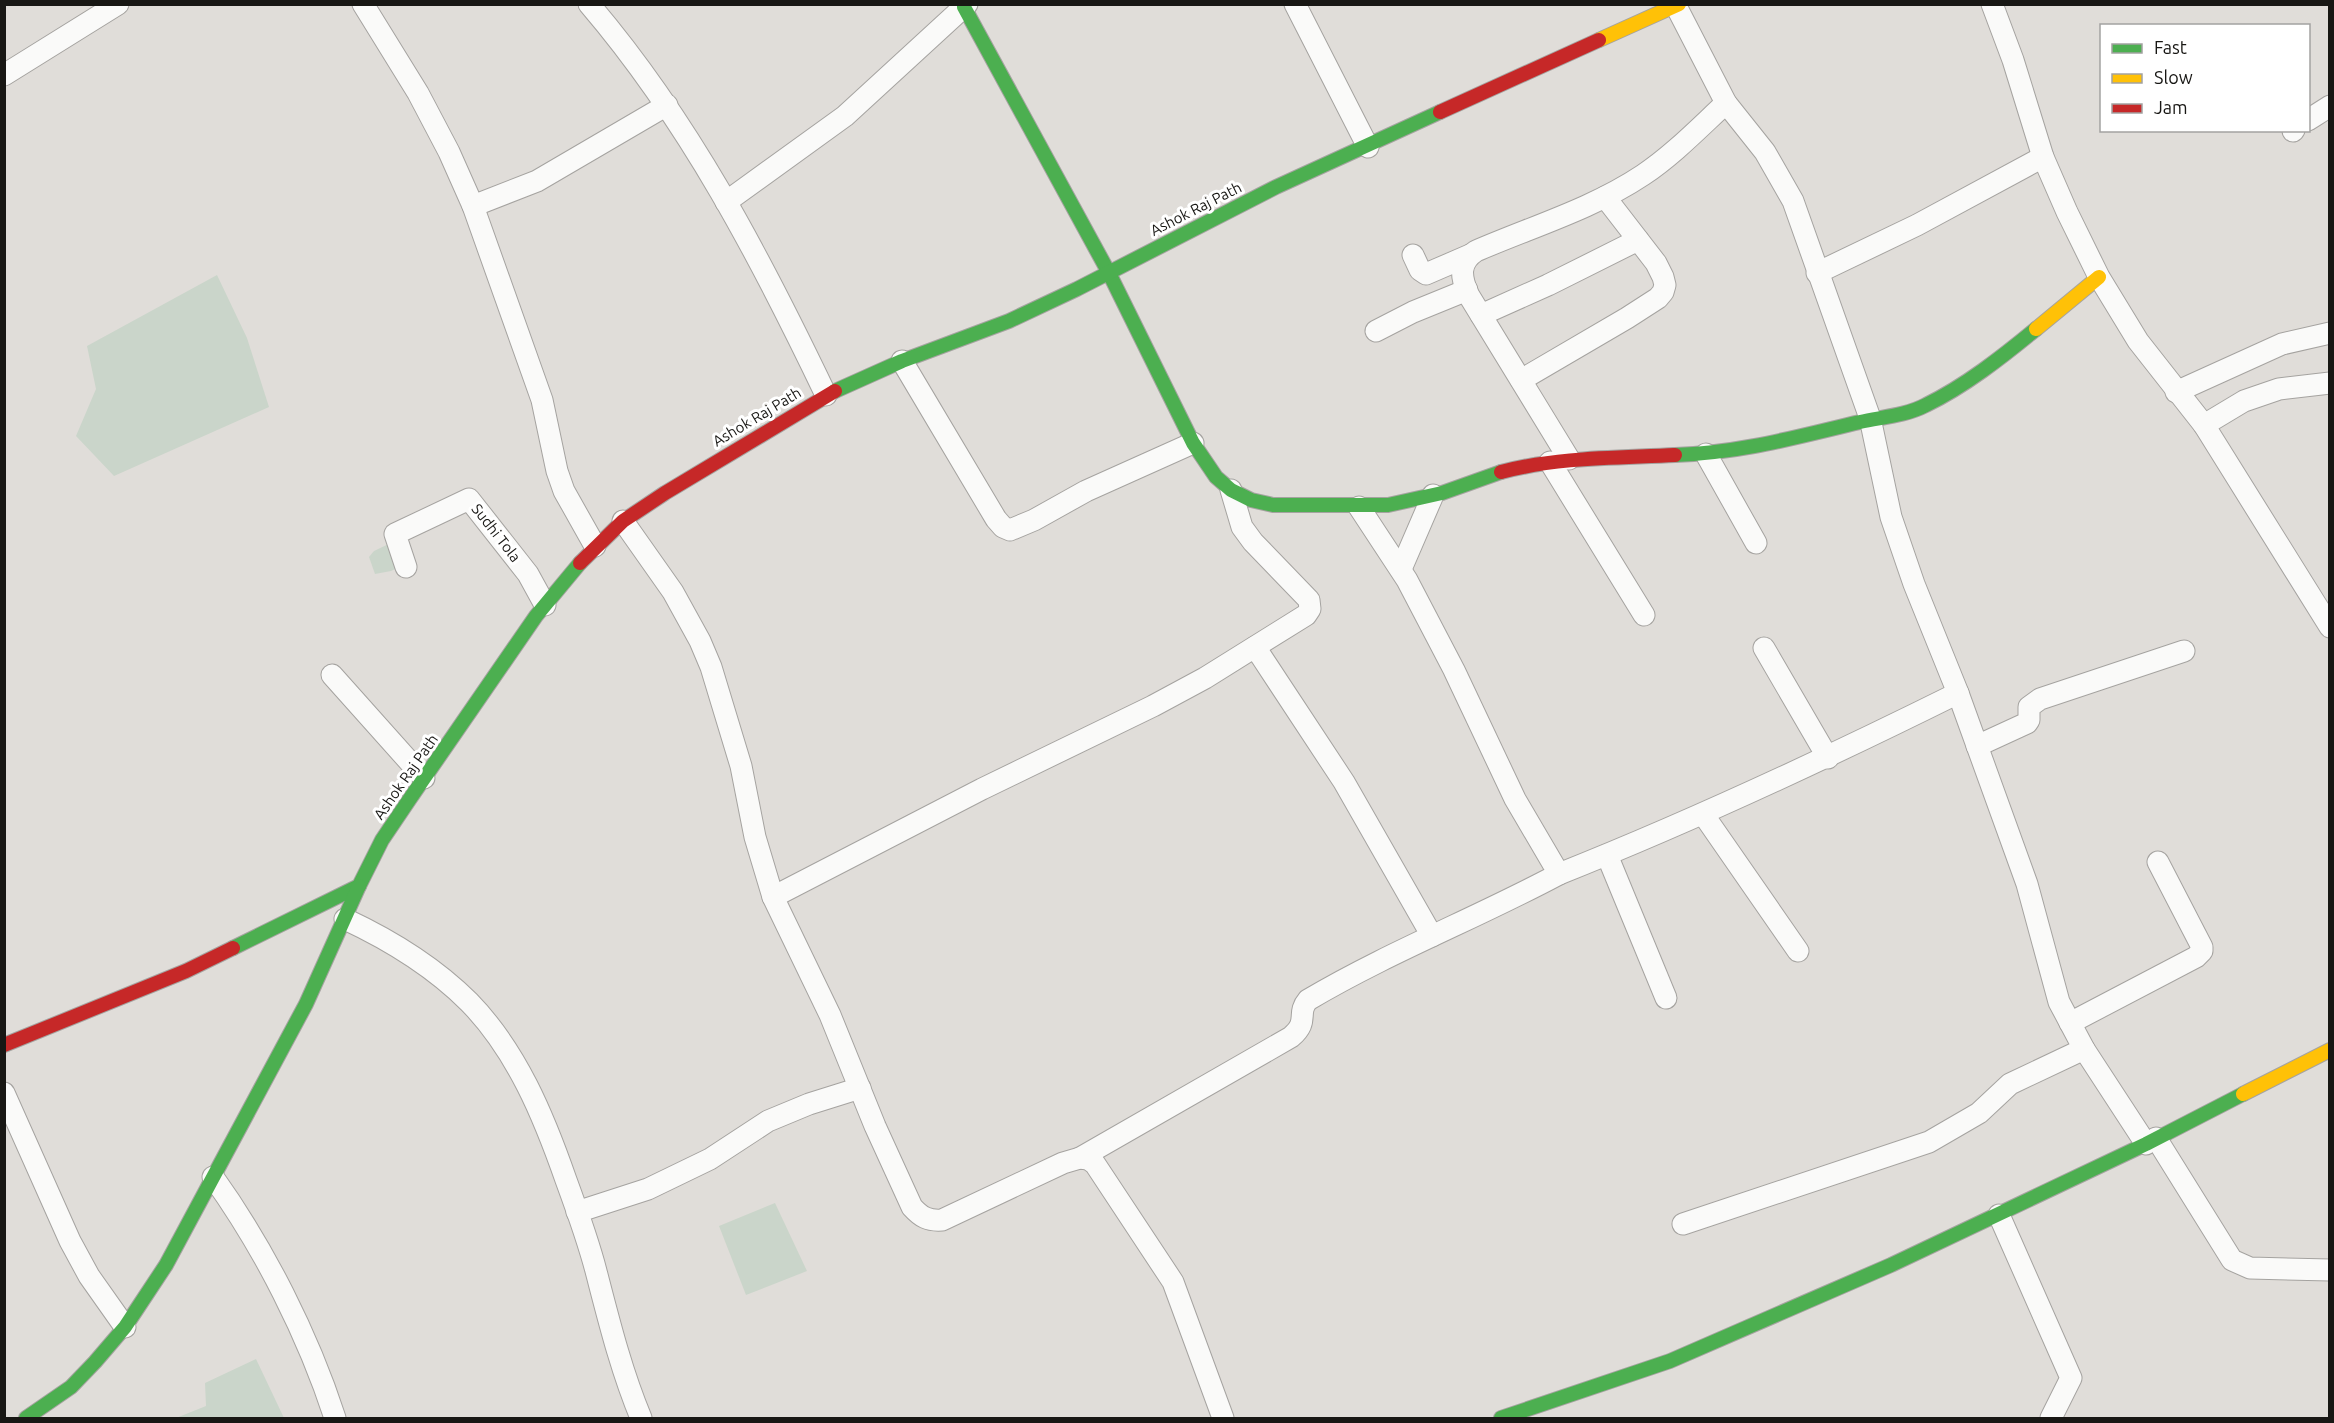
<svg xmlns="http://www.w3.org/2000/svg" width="2334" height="1423" font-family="Ubuntu,sans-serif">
  <rect width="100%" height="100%" fill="#e0ddd9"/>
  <g fill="#cad5ca">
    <polygon points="217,275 247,338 269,407 114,476 76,436 96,389 87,346"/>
    <polygon points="395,541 402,566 391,571 375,574 369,557 374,551"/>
    <polygon points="775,1203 807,1271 746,1295 719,1226"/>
    <polygon points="256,1359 284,1418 176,1418 206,1406 205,1383"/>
  </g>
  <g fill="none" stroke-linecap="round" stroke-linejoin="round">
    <defs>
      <g id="street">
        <polyline points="363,4 418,93 449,152 473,206 542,400 557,471 564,491 595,546"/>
        <path d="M 589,4 C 689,121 760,257 826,395"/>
        <polyline points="1295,4 1368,147"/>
        <polyline points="1992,4 2013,60 2043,157 2067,212 2099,277 2138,341 2204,425 2330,627"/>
        <polyline points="1676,6 1726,103 1765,152 1793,201 1870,418 1891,517 1914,584 1958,693 2027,884 2059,1002 2084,1049 2146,1144"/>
        <polyline points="4,75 118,4"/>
        <polyline points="2308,120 2330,106"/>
        <polyline points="2293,131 2294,130"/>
        <polyline points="726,202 845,116 967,4"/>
        <polyline points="473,206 537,181 667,105"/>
        <polyline points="1413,255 1420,270 1426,274 1470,255"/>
        <polyline points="1817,273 1917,225 2043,157"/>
        <polyline points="1481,315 1548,285 1638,240"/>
        <polyline points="1376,331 1413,312 1467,290"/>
        <polyline points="902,361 996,519 1003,527 1010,530 1034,520 1086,491 1193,443"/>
        <polyline points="1521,380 1627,318 1658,298 1663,292 1665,285 1663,277 1656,263 1605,197"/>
        <polyline points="2176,392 2282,344 2330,333"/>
        <polyline points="2204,425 2244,401 2279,389 2330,383"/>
        <polyline points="1706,454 1756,543"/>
        <path d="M 1569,459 L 1468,294 C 1461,277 1458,263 1476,251 C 1531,227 1592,209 1643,175 C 1673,155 1699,128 1726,103"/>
        <polyline points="1550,462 1644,615"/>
        <path d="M 623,521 L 673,592 L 700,641 L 711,667 L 741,766 L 755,837 L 773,897 L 830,1015 L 875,1126 L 912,1207 C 921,1217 928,1221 942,1220 L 1063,1163 L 1080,1158 L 1088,1159 L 1095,1164 L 1173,1282 L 1223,1418"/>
        <polyline points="406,567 395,534 469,499 528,574 545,605"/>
        <polyline points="1401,569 1433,495"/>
        <polyline points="1255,647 1344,782 1432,936"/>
        <polyline points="1764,648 1828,758"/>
        <polyline points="332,675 424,778"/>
        <polyline points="1977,746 2027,723 2029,720 2029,707 2040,699 2184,651"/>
        <polyline points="1703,814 1798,951"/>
        <polyline points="1607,855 1666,998"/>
        <path d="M 1559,874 C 1695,820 1827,758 1958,693"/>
        <polyline points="773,897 982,789 1153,706 1205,678 1306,615 1310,609 1309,600 1253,542 1242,527 1231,490"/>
        <path d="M 345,919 C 390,940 434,967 469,1002 C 517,1051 544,1117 566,1180 C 577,1210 588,1240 596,1271 C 609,1321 621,1370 641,1418"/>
        <polyline points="2070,1023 2196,957 2202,951 2202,947 2158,862"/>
        <polyline points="4,1093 70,1241 89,1276 125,1327"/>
        <polyline points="2156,1138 2232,1260 2250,1268 2330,1270"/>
        <path d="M 1080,1158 L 1291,1037 C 1310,1021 1296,1014 1308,1000 C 1389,952 1477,918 1559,874 L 1515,799 L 1454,670 L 1407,580 L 1359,507"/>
        <path d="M 213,1177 C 264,1248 308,1335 335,1418"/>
        <polyline points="577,1212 648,1189 710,1159 768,1121 809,1104 860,1088"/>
        <polyline points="1999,1215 2071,1378 2051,1418"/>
        <polyline points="1683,1224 1929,1142 1979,1113 2010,1084 2084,1049"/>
      </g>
      <g id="fast">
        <polyline points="964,7 1109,273 1193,443 1216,477 1231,490 1251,500 1273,505 1388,505 1442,493 1501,472"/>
        <polyline points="835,391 902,361 1009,321 1077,289 1276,187 1440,112"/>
        <path d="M 1675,455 C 1741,453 1796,437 1860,422 C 1882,417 1905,416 1926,405 C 1965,386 2002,357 2036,329"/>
        <polyline points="233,948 359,886 382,840 409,800 536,616 580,563"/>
        <polyline points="26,1418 71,1387 95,1362 125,1327 166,1265 306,1004 359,886"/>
        <polyline points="1501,1418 1670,1361 1891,1265 2146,1144 2243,1094"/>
      </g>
      <g id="slow">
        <polyline points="1599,40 1679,4"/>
        <polyline points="2036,329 2099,277"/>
        <polyline points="2243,1094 2330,1050"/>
      </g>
      <g id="jam">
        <polyline points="1440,112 1599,40"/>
        <path d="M 1501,472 C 1558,457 1616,458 1675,455"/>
        <polyline points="580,563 623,521 665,493 835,391"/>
        <polyline points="4,1045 186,971 233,948"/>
      </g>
    </defs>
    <use href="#street" stroke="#a5a3a0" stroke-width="23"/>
    <use href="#fast" stroke="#a5a3a0" stroke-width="16"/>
    <use href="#slow" stroke="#a5a3a0" stroke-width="16"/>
    <use href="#jam" stroke="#a5a3a0" stroke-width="16"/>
    <use href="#street" stroke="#fafaf9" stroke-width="21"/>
    <use href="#fast" stroke="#4caf50" stroke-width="14"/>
    <use href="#slow" stroke="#ffc107" stroke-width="14"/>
    <use href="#jam" stroke="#c62828" stroke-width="14"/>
  </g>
  <g text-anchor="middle" stroke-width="6" stroke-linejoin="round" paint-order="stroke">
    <g font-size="15" fill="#181714" stroke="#fff">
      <text transform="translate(1196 209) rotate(-27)" y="5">Ashok Raj Path</text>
      <text transform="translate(757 417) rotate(-31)" y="5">Ashok Raj Path</text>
      <text transform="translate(496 533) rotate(52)" y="5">Sudhi Tola</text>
      <text transform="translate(406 777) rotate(-55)" y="5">Ashok Raj Path</text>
    </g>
  </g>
  <rect width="2334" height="1423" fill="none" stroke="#181714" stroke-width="12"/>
  <rect x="2100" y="24" width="210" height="108" fill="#ffffff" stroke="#a3a2a1" stroke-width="1.5"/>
  <rect x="2112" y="44" width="30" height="9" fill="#4caf50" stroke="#a3a2a1" stroke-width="1.5"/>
  <text x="2154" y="54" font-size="18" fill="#181714">Fast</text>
  <rect x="2112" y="74" width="30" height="9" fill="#ffc107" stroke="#a3a2a1" stroke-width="1.5"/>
  <text x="2154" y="84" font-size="18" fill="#181714">Slow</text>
  <rect x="2112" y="104" width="30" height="9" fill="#c62828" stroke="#a3a2a1" stroke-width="1.5"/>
  <text x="2154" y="114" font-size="18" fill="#181714">Jam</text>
</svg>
